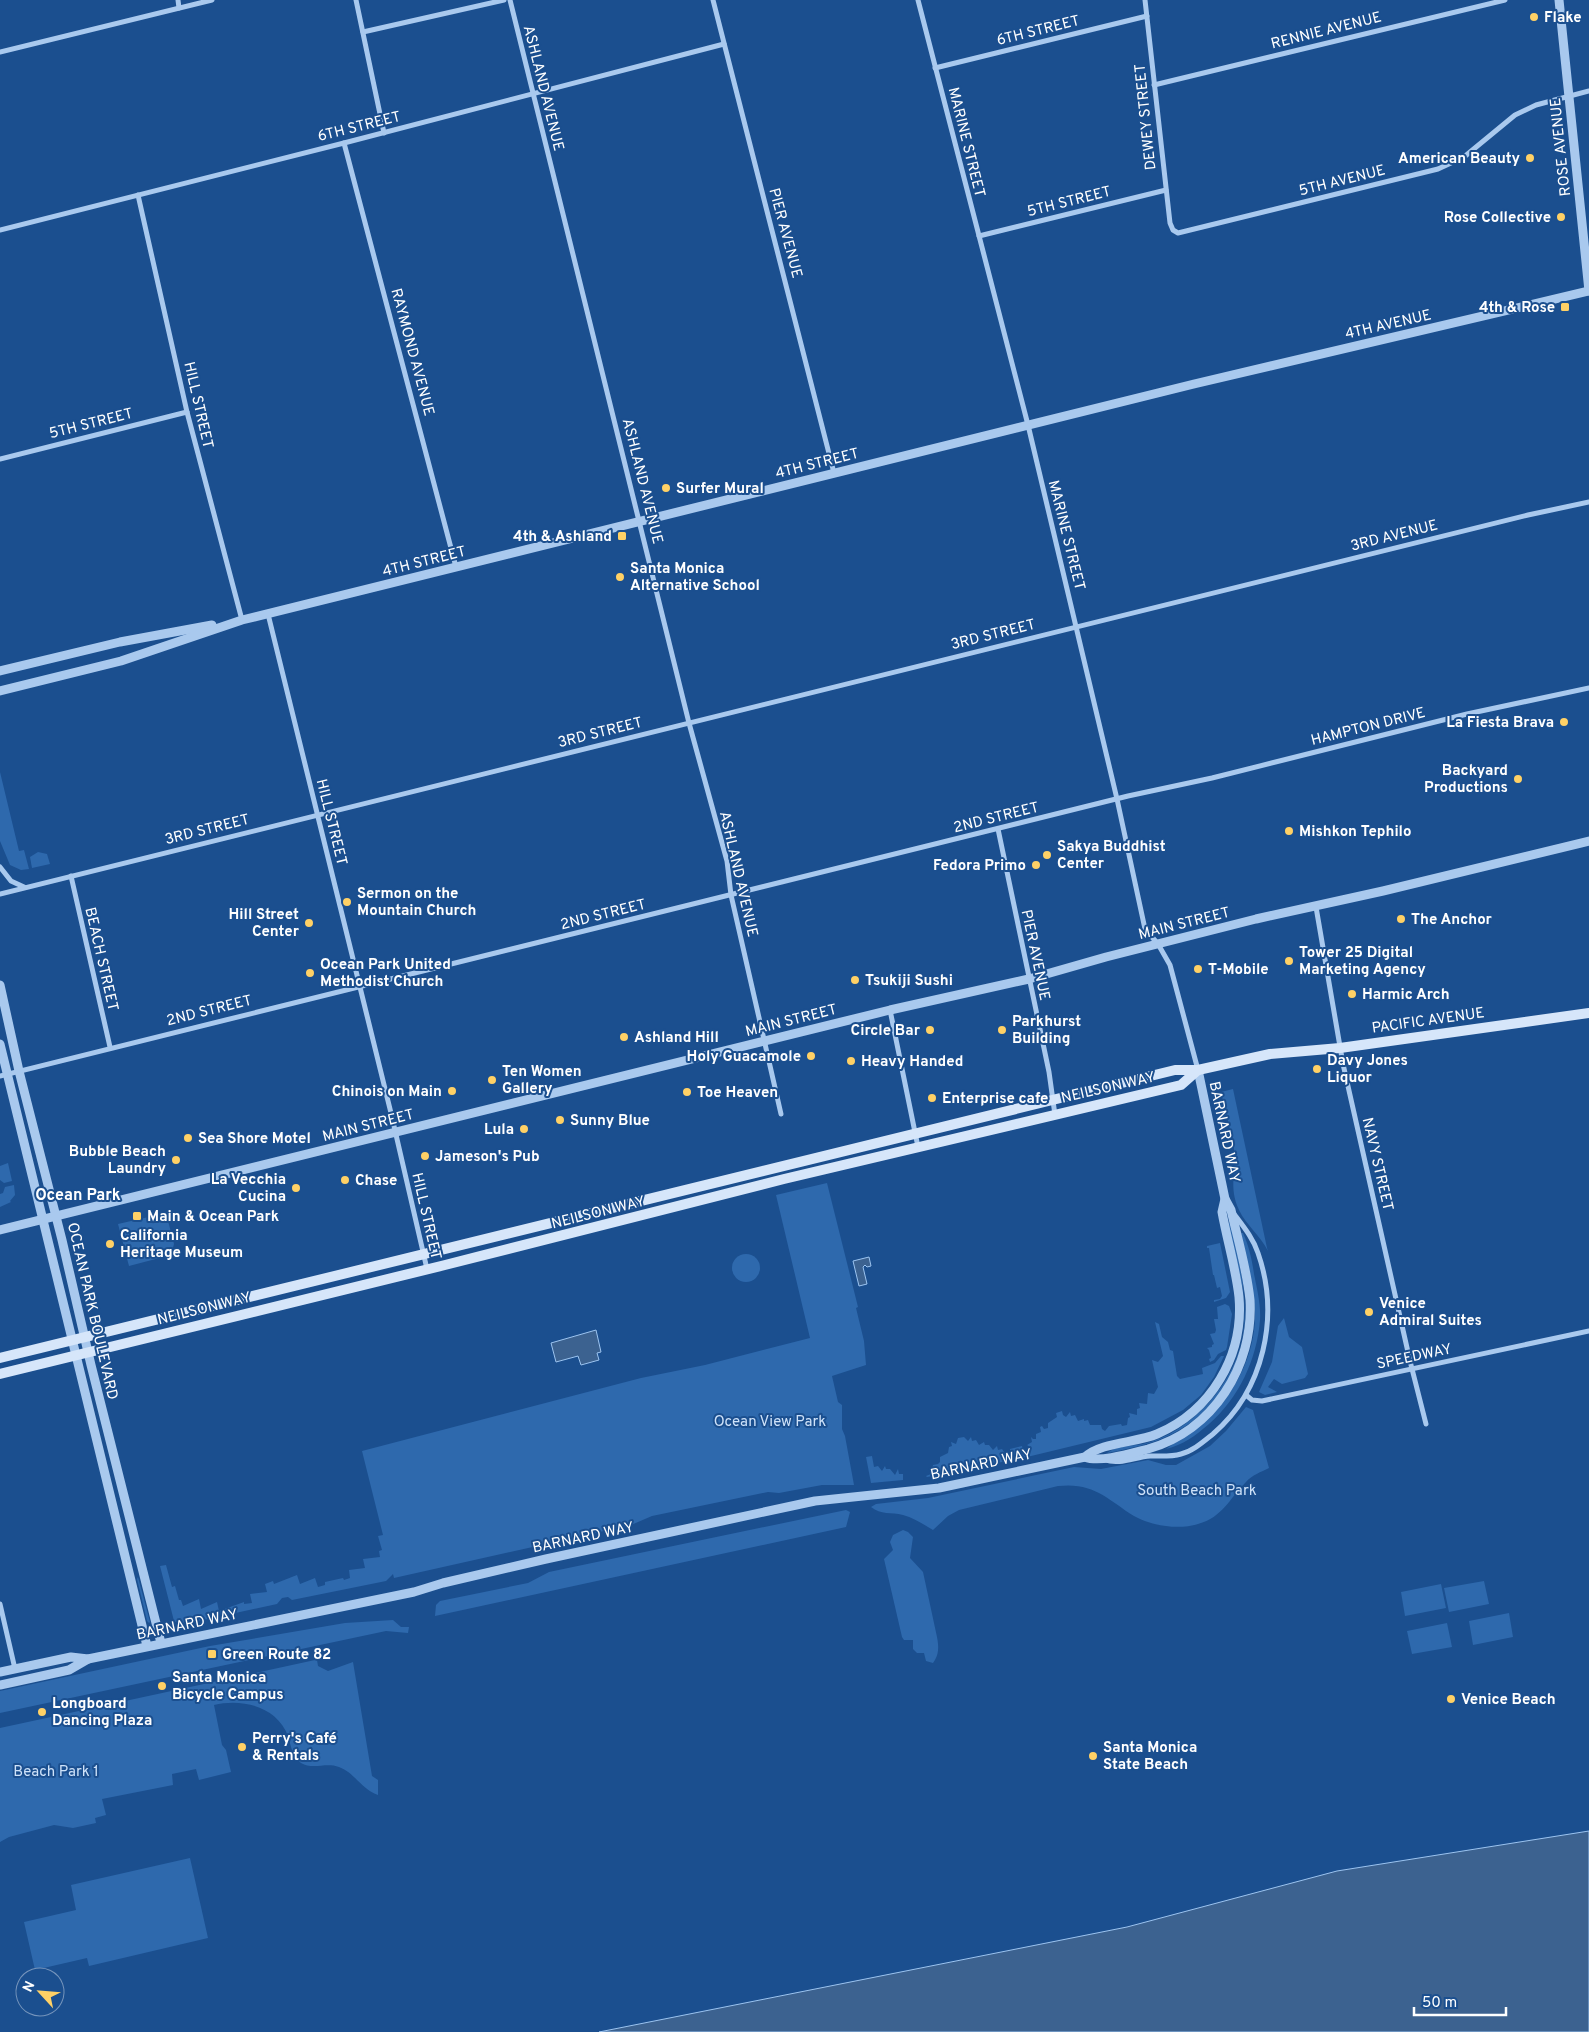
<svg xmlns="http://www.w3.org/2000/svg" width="1589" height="2032" font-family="Overpass,sans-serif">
  <rect width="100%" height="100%" fill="#1b4f8f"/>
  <g fill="#2e69ad">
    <polygon points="0,772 19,851 24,850 29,869 21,870 10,865 0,841"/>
    <polygon points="38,852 47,854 50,864 32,868 30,857"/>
    <path d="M 1233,1089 L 1267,1248 L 1268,1251 C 1260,1235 1246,1225 1239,1210 C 1228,1186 1237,1171 1234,1149 C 1231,1130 1225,1111 1221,1092 Z"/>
    <polygon points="8,1163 12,1181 4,1183 0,1180 0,1166"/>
    <polygon points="827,1183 858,1307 856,1308 864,1341 866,1365 832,1376 838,1402 842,1405 842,1429 845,1436 854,1485 822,1485 779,1493 768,1492 652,1516 631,1525 394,1578 393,1574 386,1581 292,1600 288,1597 282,1598 277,1604 185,1624 180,1624 174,1621 160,1566 166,1565 172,1587 175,1586 179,1600 181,1600 183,1606 199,1599 201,1609 217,1602 219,1611 244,1602 244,1604 252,1603 250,1594 267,1592 265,1584 273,1581 274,1584 297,1575 300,1584 315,1578 318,1587 325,1585 325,1582 343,1578 344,1580 350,1578 349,1570 365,1568 363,1559 380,1557 379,1551 382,1550 378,1536 383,1535 362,1451 641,1378 705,1365 810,1338 776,1195"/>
    <polygon points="14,1185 15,1195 10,1201 11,1202 0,1207 0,1194 3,1193 5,1187"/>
    <polygon points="166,1213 174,1244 171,1255 129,1266 118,1224"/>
    <path d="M 1229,1222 C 1236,1235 1238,1257 1241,1273 C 1254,1337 1234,1403 1172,1434 C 1152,1444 1129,1449 1107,1453 C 1115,1446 1132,1446 1143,1444 C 1155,1441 1167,1436 1178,1429 C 1224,1399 1254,1345 1243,1289 C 1239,1271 1228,1238 1229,1222 Z"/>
    <path d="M 1241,1233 L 1243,1233 C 1249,1246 1252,1260 1254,1274 C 1257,1289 1261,1305 1260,1320 C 1257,1359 1239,1398 1209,1424 C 1195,1436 1183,1445 1166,1449 C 1179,1439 1194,1432 1206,1420 C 1238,1391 1260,1345 1254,1301 C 1251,1278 1245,1256 1241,1233 Z"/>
    <polygon points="1220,1243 1230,1292 1226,1298 1214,1302 1214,1300 1220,1299 1222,1296 1220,1287 1217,1288 1214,1275 1213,1275 1209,1248 1207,1248 1207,1246"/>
    <circle cx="746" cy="1268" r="14"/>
    <polygon points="1225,1304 1229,1306 1232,1314 1227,1347 1226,1350 1218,1354 1214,1360 1210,1362 1209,1359 1211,1358 1209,1350 1207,1348 1212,1347 1212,1345 1214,1344 1210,1334 1215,1333 1216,1330 1214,1319 1218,1319 1217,1307"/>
    <polygon points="1284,1318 1289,1337 1302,1347 1308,1374 1305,1378 1282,1384 1274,1379 1268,1387 1277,1392 1265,1395 1259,1392 1272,1362 1278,1326"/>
    <polygon points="1155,1322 1159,1324 1162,1337 1168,1342 1170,1350 1173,1351 1177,1376 1180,1379 1203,1374 1202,1368 1215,1363 1221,1356 1224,1356 1214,1377 1201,1395 1183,1410 1151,1427 1027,1457 927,1477 926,1476 931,1474 933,1465 938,1464 940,1462 940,1457 948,1453 949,1447 952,1446 951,1442 956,1444 958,1438 964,1437 968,1441 971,1437 972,1441 976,1440 979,1445 984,1442 985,1445 989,1445 993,1450 997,1446 998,1450 1002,1449 1006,1455 1010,1454 1010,1449 1022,1446 1023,1450 1028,1450 1030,1447 1027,1445 1032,1442 1031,1437 1033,1439 1036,1439 1036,1434 1041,1432 1040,1427 1042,1426 1044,1429 1048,1428 1048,1423 1057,1417 1056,1413 1062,1411 1063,1415 1066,1417 1070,1412 1071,1416 1075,1415 1078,1421 1084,1419 1084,1421 1088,1420 1090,1425 1101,1425 1102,1429 1105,1431 1109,1426 1121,1424 1122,1426 1127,1425 1128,1418 1130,1417 1129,1413 1137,1415 1137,1409 1140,1408 1139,1403 1147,1404 1148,1393 1154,1394 1158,1387 1152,1360 1158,1362 1163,1356"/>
    <path d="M 1246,1407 L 1253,1410 L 1269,1468 C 1261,1472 1252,1475 1246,1482 C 1229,1499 1223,1517 1198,1524 C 1178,1530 1152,1526 1134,1516 C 1107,1499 1094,1482 1058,1486 L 959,1510 L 948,1516 L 933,1530 C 923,1524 914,1518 903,1515 C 891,1512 881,1515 871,1507 L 876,1504 L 928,1498 L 1074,1467 L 1101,1469 L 1148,1460 L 1166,1465 L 1176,1465 L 1210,1446 L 1226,1431 Z"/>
    <polygon points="872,1456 874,1467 878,1466 882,1471 885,1466 886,1469 890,1469 895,1475 898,1469 899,1474 903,1474 903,1480 871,1483 866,1457"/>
    <polygon points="846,1510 850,1512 846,1527 435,1616 436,1605 440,1601 528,1583 549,1572"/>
    <path d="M 903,1530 L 908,1532 L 913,1537 L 910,1558 L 923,1572 L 937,1637 C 939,1647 939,1655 933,1663 L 926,1661 L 924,1653 L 917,1653 L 913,1649 L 913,1640 L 904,1640 L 902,1637 L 884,1559 L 893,1550 L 890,1542 L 893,1535 Z"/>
    <polygon points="138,1577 150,1622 149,1623 147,1621 137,1579"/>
    <polygon points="1484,1581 1489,1604 1449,1612 1444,1588"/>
    <polygon points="1441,1584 1446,1608 1405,1616 1401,1592"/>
    <polygon points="1509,1613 1513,1637 1473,1645 1469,1621"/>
    <polygon points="393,1620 401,1627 409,1627 408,1633 386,1631 0,1713 0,1691 210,1646 345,1623"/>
    <polygon points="1447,1623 1452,1647 1412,1654 1407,1631"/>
    <path d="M 315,1660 L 317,1660 L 318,1666 L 328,1671 L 353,1662 L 372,1776 L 378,1780 L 378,1795 C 361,1789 355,1773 339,1767 C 326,1762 313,1770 301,1763 C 292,1756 291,1746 288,1736 C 277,1706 241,1698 214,1705 L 222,1745 L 226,1750 L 231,1772 L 199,1780 L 196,1769 L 172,1774 L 173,1785 L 102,1799 L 106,1815 L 95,1818 L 96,1823 L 73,1828 L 54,1825 L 9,1837 L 0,1842 L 0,1728 Z"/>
    <polygon points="190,1858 208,1938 89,1966 87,1958 35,1970 24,1922 76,1910 71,1885"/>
  </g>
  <g fill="#3c6290" stroke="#9cc4f0">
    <polygon points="869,1257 871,1266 867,1267 865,1265 863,1267 867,1284 859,1286 853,1261"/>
    <polygon points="596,1330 601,1352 597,1353 599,1360 581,1365 578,1356 556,1362 551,1343"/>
    <polygon points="1589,1831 1589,2032 599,2032 1127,1927 1337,1871"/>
  </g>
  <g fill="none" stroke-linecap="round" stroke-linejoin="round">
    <g stroke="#a9c9ee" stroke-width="5">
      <polyline points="178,0 179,8"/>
      <polyline points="356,0 384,133"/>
      <polyline points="510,0 689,723 727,861 731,895 781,1114"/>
      <polyline points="713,0 834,473"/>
      <polyline points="918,0 1028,425 1117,799 1145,929 1158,944 1170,965 1198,1070"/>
      <polyline points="1145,0 1170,223 1173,230 1178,233 1438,169 1464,157 1515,115 1536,105 1589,91"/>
      <polyline points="363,32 504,0"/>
      <polyline points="0,52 212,0"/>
      <polyline points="935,68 1147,16"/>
      <polyline points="1154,85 1505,0"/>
      <polyline points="344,143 456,567"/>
      <polyline points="138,195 187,412 242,620"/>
      <polyline points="0,230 344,143 724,44"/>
      <polyline points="979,236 1166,190"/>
      <polyline points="0,459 187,412"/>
      <polyline points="268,614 391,1113 427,1269"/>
      <polyline points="998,829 1049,1072 1055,1115"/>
      <polyline points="0,867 11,881 24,887"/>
      <polyline points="71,876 110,1047"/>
      <polyline points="0,894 1528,515 1589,502"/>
      <polyline points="1316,907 1343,1064 1410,1361 1426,1424"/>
      <polyline points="890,1010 918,1147"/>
      <polyline points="0,1076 1128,796 1212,778 1467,714 1589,688"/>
      <polyline points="1246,1395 1252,1400 1262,1401 1589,1331"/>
      <path d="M 1105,1460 C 1120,1465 1135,1457 1150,1456 C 1161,1456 1171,1457 1181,1454 C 1193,1451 1203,1442 1213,1434 C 1264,1390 1280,1316 1258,1253 C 1253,1238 1243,1226 1234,1214"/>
      <polyline points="0,1604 15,1669"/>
    </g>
    <g stroke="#a9c9ee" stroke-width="9">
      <polyline points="1559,0 1589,291"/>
      <polyline points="0,671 120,642 212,625"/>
      <polyline points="0,691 121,661 242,620 1194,384 1589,291"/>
      <polyline points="0,985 19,1071 62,1240 91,1365 161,1643"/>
      <polyline points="0,1044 147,1646"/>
      <polyline points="0,1230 890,1010 1029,979 1106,957 1256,919 1383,891 1589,841"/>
      <path d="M 1085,1457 C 1100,1463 1132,1453 1148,1449 C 1213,1431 1254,1366 1250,1300 C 1247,1270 1238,1240 1231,1210 L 1225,1199 L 1198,1070"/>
      <path d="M 0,1672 L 71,1657 L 88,1659 L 414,1592 L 443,1583 L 546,1559 L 815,1501 L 939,1488 L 1085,1457 C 1101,1442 1136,1443 1157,1434 C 1211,1411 1244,1356 1239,1297 C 1236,1269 1227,1240 1222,1212 L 1225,1199"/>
      <polyline points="0,1685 69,1670 88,1659"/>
    </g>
    <g stroke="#d6e6fa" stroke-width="10">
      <polyline points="0,1358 1175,1070 1198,1070 1270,1054 1340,1048 1589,1013"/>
      <polyline points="0,1374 445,1265 784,1179 1181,1085 1198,1070"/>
    </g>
  </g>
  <g fill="#ffd166" stroke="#1b4f8f" stroke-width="2">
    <circle cx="1534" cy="17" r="5"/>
    <circle cx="1530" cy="158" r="5"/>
    <circle cx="1561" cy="217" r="5"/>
    <rect x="1560" y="302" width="10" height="10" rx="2.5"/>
    <circle cx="666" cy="488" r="5"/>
    <rect x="617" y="531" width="10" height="10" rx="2.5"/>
    <circle cx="620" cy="577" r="5"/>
    <circle cx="1564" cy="722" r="5"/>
    <circle cx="1518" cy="779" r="5"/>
    <circle cx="1289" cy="831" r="5"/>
    <circle cx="1047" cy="855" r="5"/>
    <circle cx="1036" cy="865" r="5"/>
    <circle cx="347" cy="902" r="5"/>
    <circle cx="1401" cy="919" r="5"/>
    <circle cx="309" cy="923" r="5"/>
    <circle cx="1289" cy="961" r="5"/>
    <circle cx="1198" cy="969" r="5"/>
    <circle cx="310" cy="973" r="5"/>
    <circle cx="855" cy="980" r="5"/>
    <circle cx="1352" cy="994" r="5"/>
    <circle cx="930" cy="1030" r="5"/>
    <circle cx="1002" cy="1030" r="5"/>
    <circle cx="624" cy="1037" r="5"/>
    <circle cx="811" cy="1056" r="5"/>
    <circle cx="851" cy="1061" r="5"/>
    <circle cx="1317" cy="1069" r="5"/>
    <circle cx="492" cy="1080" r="5"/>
    <circle cx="452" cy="1091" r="5"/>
    <circle cx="687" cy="1092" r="5"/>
    <circle cx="932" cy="1098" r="5"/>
    <circle cx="560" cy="1120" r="5"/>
    <circle cx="524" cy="1129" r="5"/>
    <circle cx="188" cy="1138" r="5"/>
    <circle cx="425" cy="1156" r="5"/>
    <circle cx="176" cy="1160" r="5"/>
    <circle cx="345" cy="1180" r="5"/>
    <circle cx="296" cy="1188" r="5"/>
    <rect x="132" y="1211" width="10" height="10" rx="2.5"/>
    <circle cx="110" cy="1244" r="5"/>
    <circle cx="1369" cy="1312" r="5"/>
    <rect x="207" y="1649" width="10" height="10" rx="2.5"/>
    <circle cx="162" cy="1686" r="5"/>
    <circle cx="1451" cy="1699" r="5"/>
    <circle cx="42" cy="1712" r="5"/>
    <circle cx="242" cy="1747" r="5"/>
    <circle cx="1093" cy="1756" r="5"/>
  </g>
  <g text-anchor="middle" stroke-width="4" stroke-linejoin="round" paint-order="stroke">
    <g font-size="15" font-weight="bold" fill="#fff" stroke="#1b4f8f" text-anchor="start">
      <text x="1544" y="22">Flake</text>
      <text x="1520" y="163" text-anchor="end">American Beauty</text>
      <text x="1551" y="222" text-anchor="end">Rose Collective</text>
      <text x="1555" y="312" text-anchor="end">4th &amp; Rose</text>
      <text x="676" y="493">Surfer Mural</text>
      <text x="612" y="541" text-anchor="end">4th &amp; Ashland</text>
      <text x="630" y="573">Santa Monica<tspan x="630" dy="17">Alternative School</tspan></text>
      <text x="1554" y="727" text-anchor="end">La Fiesta Brava</text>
      <text x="1508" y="775" text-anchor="end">Backyard<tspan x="1508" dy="17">Productions</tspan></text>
      <text x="1299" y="836">Mishkon Tephilo</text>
      <text x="1057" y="851">Sakya Buddhist<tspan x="1057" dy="17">Center</tspan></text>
      <text x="1026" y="870" text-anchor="end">Fedora Primo</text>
      <text x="357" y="898">Sermon on the<tspan x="357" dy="17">Mountain Church</tspan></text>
      <text x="299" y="919" text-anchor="end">Hill Street<tspan x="299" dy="17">Center</tspan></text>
      <text x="1411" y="924">The Anchor</text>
      <text x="1299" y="957">Tower 25 Digital<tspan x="1299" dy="17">Marketing Agency</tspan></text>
      <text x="320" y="969">Ocean Park United<tspan x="320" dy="17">Methodist Church</tspan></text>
      <text x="1208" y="974">T-Mobile</text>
      <text x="865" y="985">Tsukiji Sushi</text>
      <text x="1362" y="999">Harmic Arch</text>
      <text x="1012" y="1026">Parkhurst<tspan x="1012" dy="17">Building</tspan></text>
      <text x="920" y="1035" text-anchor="end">Circle Bar</text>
      <text x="634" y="1042">Ashland Hill</text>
      <text x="801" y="1061" text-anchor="end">Holy Guacamole</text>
      <text x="1327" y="1065">Davy Jones<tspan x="1327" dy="17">Liquor</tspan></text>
      <text x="861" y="1066">Heavy Handed</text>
      <text x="502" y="1076">Ten Women<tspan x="502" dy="17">Gallery</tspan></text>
      <text x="442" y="1096" text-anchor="end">Chinois on Main</text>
      <text x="697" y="1097">Toe Heaven</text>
      <text x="942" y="1103">Enterprise cafe</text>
      <text x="570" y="1125">Sunny Blue</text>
      <text x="514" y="1134" text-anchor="end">Lula</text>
      <text x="198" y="1143">Sea Shore Motel</text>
      <text x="166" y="1156" text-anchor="end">Bubble Beach<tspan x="166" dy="17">Laundry</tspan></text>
      <text x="435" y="1161">Jameson's Pub</text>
      <text x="286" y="1184" text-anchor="end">La Vecchia<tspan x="286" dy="17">Cucina</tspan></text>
      <text x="355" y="1185">Chase</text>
      <text x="147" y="1221">Main &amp; Ocean Park</text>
      <text x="120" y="1240">California<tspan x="120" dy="17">Heritage Museum</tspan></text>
      <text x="1379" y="1308">Venice<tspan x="1379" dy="17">Admiral Suites</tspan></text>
      <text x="222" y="1659">Green Route 82</text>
      <text x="172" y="1682">Santa Monica<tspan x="172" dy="17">Bicycle Campus</tspan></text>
      <text x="1461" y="1704">Venice Beach</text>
      <text x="52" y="1708">Longboard<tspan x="52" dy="17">Dancing Plaza</tspan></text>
      <text x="252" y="1743">Perry's Café<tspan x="252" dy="17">&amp; Rentals</tspan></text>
      <text x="1103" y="1752">Santa Monica<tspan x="1103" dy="17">State Beach</tspan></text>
    </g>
    <g font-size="15" fill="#fff" stroke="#1b4f8f">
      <text transform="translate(1038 30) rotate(-14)" y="5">6TH STREET</text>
      <text transform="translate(1326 30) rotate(-14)" y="5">RENNIE AVENUE</text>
      <text transform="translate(544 88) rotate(76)" y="5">ASHLAND AVENUE</text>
      <text transform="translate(1145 117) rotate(-96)" y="5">DEWEY STREET</text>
      <text transform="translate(359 126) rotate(-14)" y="5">6TH STREET</text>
      <text transform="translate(967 142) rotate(76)" y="5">MARINE STREET</text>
      <text transform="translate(1560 147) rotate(-96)" y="5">ROSE AVENUE</text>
      <text transform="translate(1342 180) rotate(-14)" y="5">5TH AVENUE</text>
      <text transform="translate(1069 201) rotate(-14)" y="5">5TH STREET</text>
      <text transform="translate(786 233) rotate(75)" y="5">PIER AVENUE</text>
      <text transform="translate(1388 324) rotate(-13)" y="5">4TH AVENUE</text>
      <text transform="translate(413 352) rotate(75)" y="5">RAYMOND AVENUE</text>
      <text transform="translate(199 405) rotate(77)" y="5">HILL STREET</text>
      <text transform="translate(91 423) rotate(-14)" y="5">5TH STREET</text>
      <text transform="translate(817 463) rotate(-14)" y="5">4TH STREET</text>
      <text transform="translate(643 481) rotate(76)" y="5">ASHLAND AVENUE</text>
      <text transform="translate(1067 535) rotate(76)" y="5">MARINE STREET</text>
      <text transform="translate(1394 535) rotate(-14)" y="5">3RD AVENUE</text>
      <text transform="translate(424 561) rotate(-14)" y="5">4TH STREET</text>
      <text transform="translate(993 634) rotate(-14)" y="5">3RD STREET</text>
      <text transform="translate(1368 726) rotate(-14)" y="5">HAMPTON DRIVE</text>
      <text transform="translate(600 732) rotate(-14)" y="5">3RD STREET</text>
      <text transform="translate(996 817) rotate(-14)" y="5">2ND STREET</text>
      <text transform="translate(332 822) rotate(76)" y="5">HILL STREET</text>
      <text transform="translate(207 829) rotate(-14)" y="5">3RD STREET</text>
      <text transform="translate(739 874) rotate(77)" y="5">ASHLAND AVENUE</text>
      <text transform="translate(603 914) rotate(-14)" y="5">2ND STREET</text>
      <text transform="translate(1184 923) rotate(-14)" y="5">MAIN STREET</text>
      <text transform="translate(1036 955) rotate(78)" y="5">PIER AVENUE</text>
      <text transform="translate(102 959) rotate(77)" y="5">BEACH STREET</text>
      <text transform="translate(209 1010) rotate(-14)" y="5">2ND STREET</text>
      <text transform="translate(791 1020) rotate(-14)" y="5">MAIN STREET</text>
      <text transform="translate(1428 1020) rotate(-8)" y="5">PACIFIC AVENUE</text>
      <text transform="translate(1108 1087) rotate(-13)" y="5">NEILSON WAY</text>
      <text transform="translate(368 1125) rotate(-14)" y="5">MAIN STREET</text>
      <text transform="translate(1225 1132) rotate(78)" y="5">BARNARD WAY</text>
      <text transform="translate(1378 1164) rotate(77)" y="5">NAVY STREET</text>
      <text transform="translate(598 1212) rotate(-14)" y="5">NEILSON WAY</text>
      <text transform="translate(427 1216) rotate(77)" y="5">HILL STREET</text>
      <text transform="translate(204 1308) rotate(-14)" y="5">NEILSON WAY</text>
      <text transform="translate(93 1311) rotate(77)" y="5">OCEAN PARK BOULEVARD</text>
      <text transform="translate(1414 1356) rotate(-12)" y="5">SPEEDWAY</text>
      <text transform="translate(981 1464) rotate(-12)" y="5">BARNARD WAY</text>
      <text transform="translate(583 1537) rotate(-12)" y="5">BARNARD WAY</text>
      <text transform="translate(187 1624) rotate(-12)" y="5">BARNARD WAY</text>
    </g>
    <g font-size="15" fill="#cfe3fa" stroke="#1b4f8f">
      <text x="770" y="1426">Ocean View Park</text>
      <text x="1197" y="1495">South Beach Park</text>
      <text x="56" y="1776">Beach Park 1</text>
    </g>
    <g font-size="16" font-weight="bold" fill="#fff" stroke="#1b4f8f">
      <text x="78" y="1200">Ocean Park</text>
    </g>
  </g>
  <g transform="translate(40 1992) rotate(296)"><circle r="24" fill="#1b4f8f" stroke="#7695bc"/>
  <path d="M0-4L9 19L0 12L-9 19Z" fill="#ffd166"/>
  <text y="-8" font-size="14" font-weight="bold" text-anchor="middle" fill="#ffffff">N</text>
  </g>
  <path d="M1414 2007v8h92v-8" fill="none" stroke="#ffffff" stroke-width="2.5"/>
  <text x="1422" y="2007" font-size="15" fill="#ffffff" stroke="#1b4f8f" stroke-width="4" paint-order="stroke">50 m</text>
</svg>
